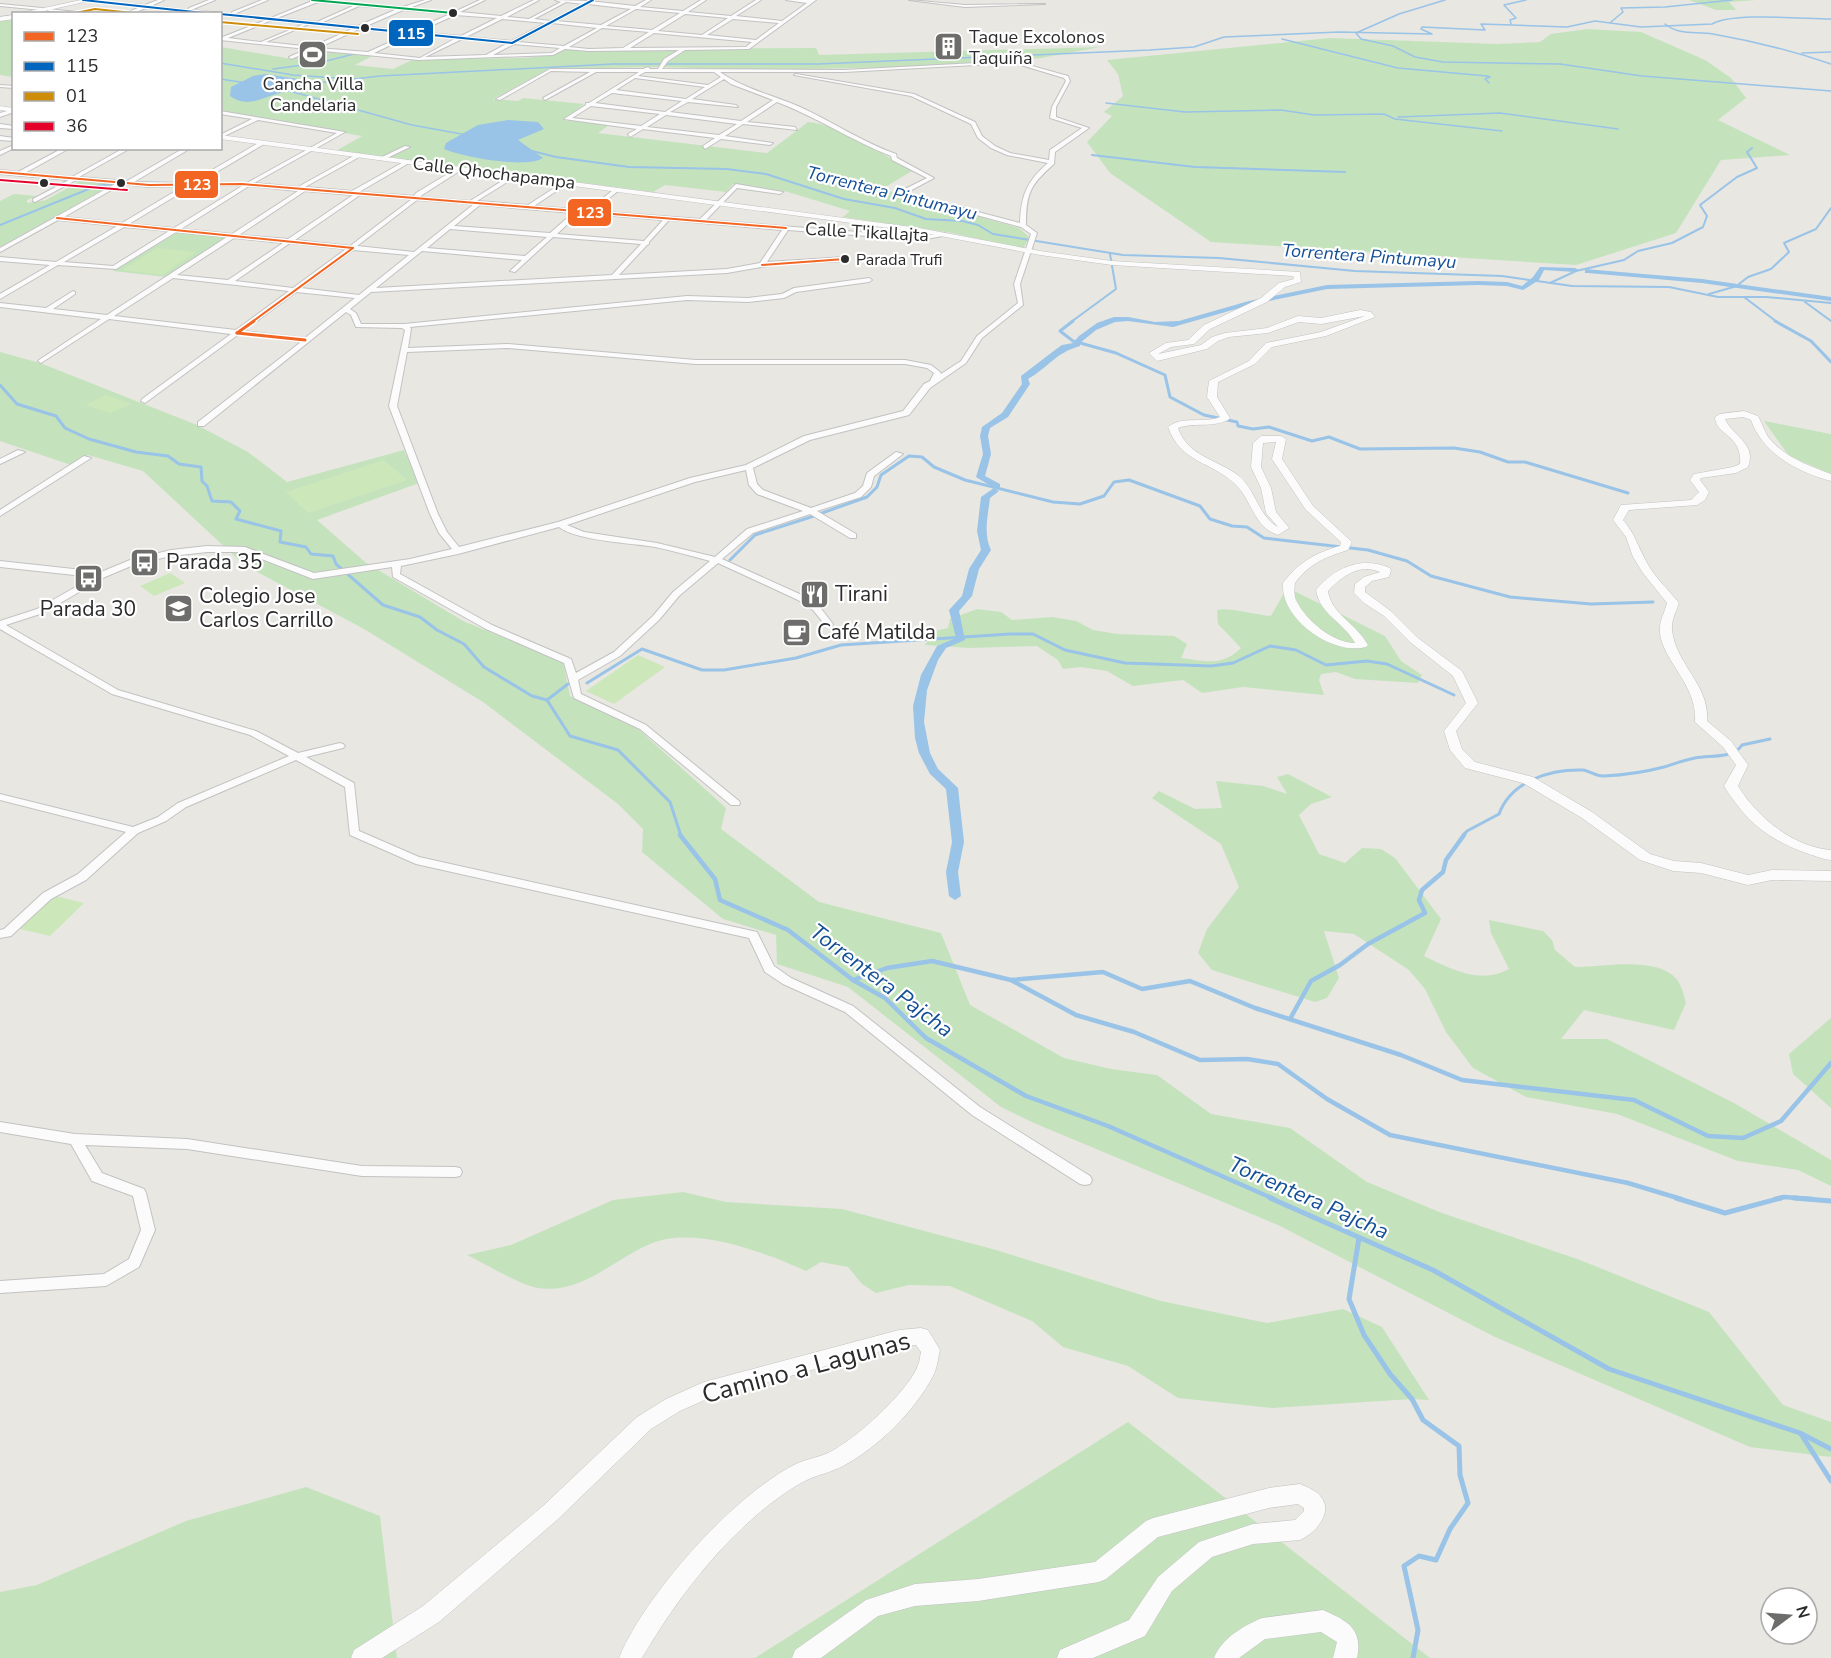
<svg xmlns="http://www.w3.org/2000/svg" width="1831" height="1658" font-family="'Nunito Sans',sans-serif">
  <rect width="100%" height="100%" fill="#e8e7e2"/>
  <g fill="#c4e3bd">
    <polygon points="1689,0 1756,0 1729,2 1736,10 1716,10"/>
    <polygon points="13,18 13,77 0,75 0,20"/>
    <polygon points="1588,29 1641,32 1705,60 1731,78 1746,98 1718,120 1790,155 1721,160 1676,233 1576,265 1211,242 1110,173 1087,142 1112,116 1104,112 1123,96 1118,74 1107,60 1330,38 1497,44 1540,42 1551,34"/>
    <path d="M 221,47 L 292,59 L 314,49 L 374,55 L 355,65 L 393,69 L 414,59 L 524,58 L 554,55 L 565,49 L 816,48 L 819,55 L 1100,47 L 1041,58 L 947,66 L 766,70 L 657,67 L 549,69 L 493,99 L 518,101 L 523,98 L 584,104 L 564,120 L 609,125 L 598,133 L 767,153 L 808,122 C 841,125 883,155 912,171 L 882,189 L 1019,228 L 1029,237 L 1023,249 L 952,233 L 843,217 L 850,211 L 788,192 L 733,184 L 726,192 L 665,185 L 653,192 L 336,151 L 362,136 L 221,112 Z"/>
    <polygon points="82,180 113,184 0,247 0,201 14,194 37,196 27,200 27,203 46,200"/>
    <polygon points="178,232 228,237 166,277 113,271"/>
    <polygon points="0,352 40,363 197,425 248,452 287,482 404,450 419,483 317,520 365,562 463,621 563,662 570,696 637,728 726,808 721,829 819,902 941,933 970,1005 1064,1058 1111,1069 1157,1075 1211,1114 1290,1128 1367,1182 1442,1213 1580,1260 1709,1312 1783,1405 1831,1422 1831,1457 1750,1447 1495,1337 1278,1225 1034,1123 1001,1107 848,987 777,964 776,935 723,919 642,852 643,829 618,804 483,702 364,629 244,565 143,471 88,455 71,465 0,441"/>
    <polygon points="1764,421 1831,434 1831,474 1789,456"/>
    <path d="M 1292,590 L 1385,636 L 1401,661 L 1422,675 L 1418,683 L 1355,679 L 1336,672 L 1321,674 L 1319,680 L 1324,695 L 1243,687 L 1202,693 L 1183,680 L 1133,686 L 1107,671 L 1081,667 L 1063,669 L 1058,660 L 1037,646 L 969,648 L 925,645 L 935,631 L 948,628 L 950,619 L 977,609 L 1001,612 L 1012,620 L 1052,617 L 1076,621 L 1093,630 L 1117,634 L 1174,636 L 1187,644 L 1181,658 C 1205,661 1222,667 1241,648 L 1218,624 L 1217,610 C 1230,607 1255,615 1271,616 L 1284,593 Z"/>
    <path d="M 1288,774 L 1332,797 L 1311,804 L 1299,815 L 1319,854 L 1345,863 L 1362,848 L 1381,849 L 1395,858 L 1441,919 L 1424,956 C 1451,969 1480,985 1509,969 L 1491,933 L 1489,920 L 1543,931 L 1552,940 L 1555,950 L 1575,967 C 1602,967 1660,955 1678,981 C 1682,987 1684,996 1686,1003 L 1674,1030 L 1584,1010 L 1561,1039 L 1607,1039 L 1734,1103 L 1831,1160 L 1831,1186 L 1798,1170 L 1738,1161 L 1617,1114 L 1526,1097 L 1473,1068 L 1446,1032 L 1425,989 L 1409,970 L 1354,934 L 1324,931 L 1339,978 L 1327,998 L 1315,1002 L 1212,970 L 1198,953 L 1207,929 L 1239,887 L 1221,844 L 1152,798 L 1159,791 L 1195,809 L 1222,808 L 1216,781 L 1263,786 L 1287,794 L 1277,777 Z"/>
    <polygon points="1831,1018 1831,1108 1793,1074 1789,1054"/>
    <path d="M 683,1192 L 726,1202 L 842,1209 L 996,1250 L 1161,1301 L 1267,1323 L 1343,1309 L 1382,1327 L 1429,1400 L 1412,1399 L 1272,1408 L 1178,1398 L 1128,1366 L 1063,1347 L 1032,1321 L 950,1286 L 909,1285 L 876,1293 L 862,1284 L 848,1267 L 821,1262 L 806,1271 C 766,1253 698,1227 655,1242 C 615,1257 583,1295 538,1288 C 521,1286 484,1263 467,1255 L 511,1245 L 613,1200 Z"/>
    <polygon points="1128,1422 1430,1658 755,1658"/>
    <polygon points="306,1487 380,1516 397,1658 0,1658 0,1592 37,1585 186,1521"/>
  </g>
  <g fill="#cce7ba">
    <polygon points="157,248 196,252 162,275 122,270"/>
    <polygon points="106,395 131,404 110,413 86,405"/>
    <polygon points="384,460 407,480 308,513 286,492"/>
    <polygon points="170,573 185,583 154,596 140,586"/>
    <polygon points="638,655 665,667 614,704 586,691"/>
    <polygon points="55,896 84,903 50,936 20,929"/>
  </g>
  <g fill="#99c3e7">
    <path d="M 266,74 L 311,81 L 311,84 C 301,90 291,90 280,93 C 262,97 249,109 230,96 L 231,87 L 253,76 Z"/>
    <path d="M 508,120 L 538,122 L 544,129 L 518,140 L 543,158 C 527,169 463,157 444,149 L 446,143 L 478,125 Z"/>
  </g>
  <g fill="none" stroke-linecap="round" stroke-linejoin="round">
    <g stroke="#99c3e7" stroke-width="1.5">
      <polyline points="1445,0 1399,14 1356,33 1361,39 1393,46 1415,57 1443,62 1560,64 1642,76 1831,91"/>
      <polyline points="1611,22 1623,12 1621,8 1665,7 1732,0"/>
      <polyline points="1511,24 1510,20 1516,18 1504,5 1526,0"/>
      <path d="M 1665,24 C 1680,36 1695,31 1713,34 C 1753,41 1793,51 1831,64"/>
      <polyline points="1282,39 1398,68 1487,76 1490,77 1485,79 1489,83"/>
      <polyline points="1802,53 1831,52"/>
      <polyline points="220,63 293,75 337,78"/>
      <polyline points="273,69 318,63 354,54"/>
      <polyline points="220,79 247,83"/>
      <path d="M 309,84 L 380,76 L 613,64 L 818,64 L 1150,50 L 1194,47 L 1224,37 L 1339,32 L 1432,34 L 1421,29 L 1422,27 L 1485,30 L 1481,24 L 1567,27 L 1595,21 L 1641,27 L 1712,24 C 1734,12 1803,19 1831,19"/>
      <polyline points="286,90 412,125 467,135"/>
      <polyline points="1106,103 1185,112 1281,110 1314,115 1384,114 1395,119 1502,131"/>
      <polyline points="1398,117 1500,113 1618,129"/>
    </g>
    <g stroke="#99c3e7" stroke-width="2">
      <polyline points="524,149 556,157 629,167 727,169 766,174 844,199 895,208 926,219 962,221 978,225 993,234 1123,255 1219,258 1355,271 1502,276 1529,280"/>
      <polyline points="1092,155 1195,167 1345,172"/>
      <polyline points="0,225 96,186 113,184"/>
      <polyline points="1537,281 1572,286 1669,287 1718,297 1766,297 1831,303"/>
      <polyline points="1550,283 1576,271 1624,260 1638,251 1672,243 1703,227 1707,216 1700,205 1737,177 1757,168 1747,152 1752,148"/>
      <polyline points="1739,284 1748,277 1771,269 1789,252 1784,243 1816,229 1831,208"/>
      <polyline points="1709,294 1737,286"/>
      <polyline points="1744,297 1777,322"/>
      <polyline points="1805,302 1831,321"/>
      <polyline points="1071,322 1116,289 1110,254"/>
    </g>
    <g stroke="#99c3e7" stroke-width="3">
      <polyline points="1073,321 1060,331 1073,341 1116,353 1165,375 1170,397 1204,415 1237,422 1238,426 1253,429 1269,427 1312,441 1329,437 1360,449 1454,448 1480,452 1508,462 1525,462 1628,493"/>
      <polyline points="1775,321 1811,341 1831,362"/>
      <polyline points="0,385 17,404 56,416 65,428 89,439 136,452 168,456 179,464 201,467 202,481 207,486 212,501 231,502 240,511 236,519 281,531 280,542 306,547 311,554 333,556 336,564 383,605 420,617 437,630 464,644 484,667 532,696 547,700 570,736 618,750 670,802 681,836"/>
      <polyline points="822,513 867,497 877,487 881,475 909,456 922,457 934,467 965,480 1053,502 1080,504 1104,496 1114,482 1129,480 1200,506 1210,519 1232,526 1247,527 1264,538 1368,550 1407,561 1431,576 1510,597 1591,604 1653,602"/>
      <polyline points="730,560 755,535 814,516"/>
      <polyline points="587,683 642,649 702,670 724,670 796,658 841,645 1010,634 1033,634 1065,650 1125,663 1211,666 1233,663 1270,646 1296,650 1326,665 1367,661 1387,664 1454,695"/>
      <polyline points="547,700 568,684"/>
      <path d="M 1463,836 L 1467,831 L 1499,814 C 1511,781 1550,769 1583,770 C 1590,771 1597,777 1604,776 C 1624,775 1645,772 1664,767 C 1674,764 1684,760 1695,758 C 1710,755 1733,759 1742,745 L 1770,739"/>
    </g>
    <g stroke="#99c3e7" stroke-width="4.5">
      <polyline points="680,835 715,879 720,900 788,930 853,980 885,998 926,1038 1026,1096 1108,1126 1274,1199"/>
      <polyline points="853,980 887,968 932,961 1011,980 1076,1015 1134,1032 1200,1060 1247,1059 1278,1064 1327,1099 1390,1135 1628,1183 1681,1199"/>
      <polyline points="1011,980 1103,972 1142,989 1190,981 1255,1008 1401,1055 1462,1080 1634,1100 1708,1136 1743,1138 1781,1121 1831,1063"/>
      <polyline points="1290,1019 1311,981 1340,965 1368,944 1425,913 1419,900 1422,890 1443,872 1446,860 1464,835"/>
      <polyline points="1775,1199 1784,1197 1812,1199"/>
    </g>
    <g stroke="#99c3e7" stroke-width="5">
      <polyline points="1270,1198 1433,1270 1609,1369 1800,1433 1831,1449"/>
      <polyline points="1676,1198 1725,1213 1781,1198"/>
      <polyline points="1794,1198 1831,1201"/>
      <polyline points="1359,1238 1349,1299 1364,1335 1390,1374 1412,1399 1423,1420 1459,1446 1460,1475 1468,1503 1450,1529 1436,1560 1419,1556 1404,1566 1418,1630 1413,1658"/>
      <polyline points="1801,1434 1831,1481"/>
    </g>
    <g fill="#99c3e7" fill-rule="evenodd">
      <path d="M 1540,267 L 1575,268 L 1579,270 L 1575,272 L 1544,270 L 1539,280 L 1523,290 L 1507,286 L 1478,285 L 1327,289 L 1250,305 L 1173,327 L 1128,321 L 1115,322 L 1096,330 L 1080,343 L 1080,346 C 1055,353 1049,367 1028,379 L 1030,384 L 1008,417 L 990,428 L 988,436 L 991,454 L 985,476 L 1000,484 L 1000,488 L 994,488 L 976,477 L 983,454 L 980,436 L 982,427 L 1002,413 L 1022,384 L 1021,376 L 1055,350 L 1062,345 L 1073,343 L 1079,336 L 1097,323 L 1114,317 L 1128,317 L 1155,322 L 1179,321 L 1249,301 L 1327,285 L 1478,281 L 1507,282 L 1522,286 L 1533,277 Z"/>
      <polygon points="1585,269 1702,279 1831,297 1831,301 1702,283 1588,273 1585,273"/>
      <path d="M 994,488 L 999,491 L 990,498 C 988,515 983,534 991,550 L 979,569 L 972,596 L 959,611 L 965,640 L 946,648 L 938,660 L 927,690 L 924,722 L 930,753 L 938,769 L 958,788 L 964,842 L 958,872 L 961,896 L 955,900 L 949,896 L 946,872 L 952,842 L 946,789 L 930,774 L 919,753 L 915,738 L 913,706 L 921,675 L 937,646 L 956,638 L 949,610 L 962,596 L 969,569 L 981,550 L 977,531 L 981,497 Z"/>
    </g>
    <defs>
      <g id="minor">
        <path d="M 81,0 L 145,5 L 158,0 L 164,0 L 151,6 L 188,10 L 189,8 L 209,0 L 215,0 L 191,10 L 231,14 L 232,12 L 262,0 L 268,0 L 234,14 L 271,18 L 312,1 L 310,0 L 403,7 L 425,0 L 431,0 L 409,8 L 454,12 L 480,0 L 485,0 L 460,12 L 501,16 L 534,0 L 539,0 L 507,17 L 529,19 L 561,2 L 555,0 L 589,1 L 635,6 L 646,0 L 651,0 L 640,7 L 683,11 L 701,0 L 706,0 L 688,12 L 731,16 L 756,0 L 761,0 L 736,16 L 782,21 L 807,3 L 786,0 L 816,0 L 749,49 L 685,50 L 668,61 L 662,69 L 844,70 L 1014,61 L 1068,76 L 1070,81 L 1056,107 L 1056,117 L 1089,128 L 1055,152 L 1054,164 C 1030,185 1026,193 1026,225 L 1037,233 L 1020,284 L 1023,305 L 982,338 L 966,363 L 930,388 L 909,415 L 810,440 L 753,468 L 757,484 L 763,490 L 811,508 L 855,493 L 863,486 L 867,473 L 896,452 L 903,454 L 874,476 L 871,487 L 861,497 L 817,511 L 856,534 L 856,538 L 850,538 L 810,514 L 753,533 L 722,559 L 804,596 L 819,606 L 833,624 L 832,626 L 826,626 L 813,610 L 798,600 L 718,563 L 679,596 L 659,620 L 620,656 L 578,680 L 581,694 L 646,725 L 739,801 L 740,803 L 739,805 L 731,805 L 640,729 L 574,698 L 564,663 L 486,629 L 393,577 L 392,567 L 313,579 L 244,552 L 207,552 L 171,556 L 136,564 L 105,577 L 43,613 L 6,625 L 118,690 L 256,731 L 298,753 L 340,743 L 343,744 L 345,746 L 343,748 L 306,757 L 354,783 L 359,831 L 419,857 L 757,932 L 774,966 L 791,978 L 853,1006 L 980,1107 L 1090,1176 L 1092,1180 L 1090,1184 L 1085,1185 L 1080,1184 L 972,1115 L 845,1012 L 783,984 L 765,972 L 749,938 L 416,864 L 350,835 L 345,787 L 296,760 L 186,807 L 166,821 L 138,833 L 86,880 L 51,899 L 11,936 L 0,938 L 0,930 L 4,929 L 43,893 L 78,874 L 126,832 L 0,800 L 0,794 L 133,827 L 158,817 L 178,803 L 289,756 L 250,735 L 112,694 L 0,629 L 0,621 L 37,609 L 93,577 L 0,567 L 0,561 L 101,572 L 130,560 L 171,550 L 207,546 L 245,547 L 314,573 L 410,559 L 452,549 L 439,533 L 430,514 L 389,406 L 405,330 L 402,328 L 356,327 L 351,315 L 346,312 L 204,426 L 198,426 L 198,422 L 301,342 L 239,334 L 145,403 L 141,401 L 142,399 L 231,334 L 109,319 L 41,363 L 38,361 L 39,360 L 101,319 L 0,307 L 0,303 L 46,308 L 73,291 L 75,292 L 75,294 L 53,309 L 107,315 L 227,237 L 176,232 L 116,269 L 58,265 L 0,299 L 0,294 L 50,265 L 0,261 L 0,257 L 56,262 L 117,226 L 58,220 L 0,252 L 0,248 L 115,184 L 76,180 L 35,202 L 33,201 L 33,199 L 69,180 L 0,174 L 0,170 L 18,172 L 63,148 L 70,148 L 25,173 L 72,177 L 124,148 L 131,148 L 79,177 L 127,181 L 184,148 L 191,148 L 134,182 L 190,183 L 260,142 L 264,142 L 264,144 L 198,183 L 247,183 L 337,133 L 258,120 L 220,138 L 220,135 L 252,119 L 220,114 L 220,111 L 345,132 L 254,183 L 298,187 L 359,153 L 361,156 L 305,187 L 352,191 L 407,160 L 409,163 L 359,192 L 414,196 L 416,193 L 459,167 L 461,170 L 419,197 L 470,201 L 513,174 L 515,175 L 515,177 L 477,201 L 528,205 L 565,181 L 567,182 L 567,184 L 534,206 L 587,210 L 616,188 L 619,190 L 618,191 L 593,211 L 700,219 L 736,184 L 783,192 L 780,194 L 737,188 L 706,220 L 884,234 L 921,236 L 945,233 L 948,235 L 921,240 L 788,230 L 767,262 L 845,257 L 848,259 L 845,261 L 778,264 L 727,273 L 371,292 L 350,309 L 356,313 L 361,324 L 404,324 L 687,296 L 748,298 L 782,294 L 794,288 L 869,278 L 872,280 L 869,282 L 796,292 L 784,298 L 748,302 L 687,300 L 410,327 L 411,329 L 408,348 L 507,344 L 696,360 L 905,360 L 931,365 L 940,372 L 941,374 L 961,361 L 977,336 L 1018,303 L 1014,284 L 1031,234 L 1021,227 L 899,194 L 899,192 L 927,178 L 892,160 L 891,156 C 852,141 817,117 777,102 L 747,122 L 795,127 L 797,130 L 743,124 L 725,136 L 773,143 L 770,145 L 721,139 L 705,149 L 703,146 L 715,138 L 643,129 L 630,137 L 628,134 L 637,129 L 564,119 L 586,105 L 586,103 L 589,103 L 639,72 L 596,72 L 545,100 L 543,98 L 590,72 L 551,71 L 500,100 L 496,99 L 550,69 L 643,69 L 648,67 L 650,69 L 658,69 L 664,59 L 679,50 L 589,51 L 565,49 L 553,55 L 419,60 L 313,50 L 291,59 L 289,57 L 307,49 L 220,40 L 220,38 L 266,20 L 220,15 L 220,14 L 201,14 L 146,8 L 131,14 L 124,14 L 140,7 ZM 318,2 L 355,5 L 317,22 L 277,18 ZM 566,2 L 583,4 L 551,21 L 534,19 ZM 588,4 L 631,9 L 601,25 L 556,21 ZM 359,6 L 397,9 L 358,26 L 321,23 ZM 636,9 L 680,13 L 652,30 L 606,26 ZM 403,10 L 450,14 L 412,31 L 364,27 ZM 685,14 L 728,18 L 702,35 L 658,31 ZM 455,15 L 497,18 L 461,36 L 418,32 ZM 502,19 L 546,23 L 512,41 L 466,37 ZM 733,19 L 779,23 L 756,40 L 707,35 ZM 272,20 L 304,24 L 261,42 L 228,38 ZM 552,23 L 597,28 L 564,46 L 518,42 ZM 309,24 L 354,28 L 312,47 L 266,42 ZM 602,28 L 649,32 L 623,48 L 589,49 L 569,47 ZM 359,29 L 408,34 L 368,52 L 318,48 ZM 654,33 L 752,42 L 746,47 L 630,48 ZM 414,34 L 456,38 L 420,58 L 374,53 ZM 462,39 L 508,43 L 486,55 L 425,57 ZM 514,44 L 560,48 L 552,53 L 493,55 ZM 1014,63 L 1064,78 L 1066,81 L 1052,107 L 1050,118 L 1082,128 L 1050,150 L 1049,160 L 1010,153 L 995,146 L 982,136 L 975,122 L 914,94 L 796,74 L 794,75 L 911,96 L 971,124 L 978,138 L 991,148 L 1007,155 L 1048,163 C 1027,181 1021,195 1020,223 L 906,193 L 934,178 L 897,158 L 896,154 C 862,142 833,122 800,107 C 773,95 744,89 720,72 L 844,72 ZM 645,72 L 714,72 L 721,77 L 708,85 L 638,76 ZM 635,78 L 705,87 L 686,99 L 616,90 ZM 724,79 L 731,84 L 773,100 L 741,121 L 670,112 L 688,102 L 738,107 L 736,105 L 692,99 ZM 612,93 L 682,101 L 665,112 L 595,103 ZM 591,106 L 660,114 L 641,126 L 572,118 ZM 666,115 L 737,124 L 719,135 L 647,127 ZM 122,184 L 149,187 L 184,186 L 122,223 L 64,217 ZM 192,186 L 242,186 L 174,228 L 129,224 ZM 249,186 L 298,191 L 232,234 L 181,229 ZM 305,191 L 353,195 L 288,239 L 239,235 ZM 360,195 L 412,199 L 350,246 L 295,240 ZM 417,200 L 474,204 L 414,252 L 357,246 ZM 480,205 L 573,213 L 550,233 L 454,226 ZM 579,213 L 663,220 L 644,241 L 557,234 ZM 669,220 L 782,230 L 760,263 L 727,269 L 619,275 L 647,245 L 649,244 L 649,242 ZM 124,227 L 169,231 L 113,266 L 64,262 ZM 450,229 L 547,237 L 525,256 L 427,248 ZM 553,237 L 641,244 L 612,275 L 376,288 L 422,251 L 522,260 L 510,271 L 515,272 ZM 234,238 L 283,243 L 228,280 L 177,275 ZM 290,243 L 346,249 L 293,288 L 235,281 ZM 353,250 L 409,255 L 359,295 L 301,288 ZM 173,278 L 289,291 L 236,330 L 114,316 ZM 296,292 L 355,298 L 305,338 L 243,331 ZM 507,348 L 696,364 L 905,364 L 927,368 L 934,373 L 930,381 L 924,384 L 903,411 L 804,436 L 746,465 L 690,478 L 558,522 L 459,547 L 447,532 L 438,514 L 397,406 L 407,352 ZM 746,470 L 749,485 L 757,494 L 803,511 L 747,529 L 715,557 L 657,543 L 584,532 L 567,525 L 695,482 ZM 559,527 C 577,541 632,543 655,547 C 674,551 692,556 710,561 L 673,592 L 653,616 L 614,652 L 576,673 L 571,659 L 492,625 L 400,574 L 401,566 L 458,554 Z"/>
        <polygon points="909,0 965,5 1045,4 965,7"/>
        <polygon points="0,4 42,8 44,9 42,10 0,6"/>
        <polygon points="49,9 85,13 87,14 48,11"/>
        <polygon points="0,85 14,86 14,88 0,87"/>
        <polygon points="14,109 14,112 0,117 0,113"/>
        <polygon points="0,124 14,126 14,129 0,128"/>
        <polygon points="0,136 14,138 14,141 0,140"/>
        <polygon points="14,145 14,148 0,155 0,151"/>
        <polygon points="405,146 410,147 385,159 380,158"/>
        <polygon points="18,450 25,452 0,464 0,459"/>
        <polygon points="84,456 91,458 0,516 0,510"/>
        <polygon points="0,1122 75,1134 187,1139 362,1166 455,1167 460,1168 462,1172 460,1176 455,1177 362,1176 187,1149 85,1145 102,1173 144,1189 146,1193 155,1230 139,1267 106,1286 0,1293 0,1281 104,1274 129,1259 141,1230 133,1196 92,1181 71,1144 0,1132"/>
      </g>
      <g id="tertiary">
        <polygon points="0,106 14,108 14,112 0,110"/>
        <path d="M 220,135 L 919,228 L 1040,251 L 1112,261 L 1300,272 L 1301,282 L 1285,287 L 1267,302 L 1210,329 L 1194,344 L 1171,347 L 1158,354 L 1201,345 L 1212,337 L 1225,333 L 1267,328 L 1298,316 L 1321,318 L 1360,310 L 1371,312 L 1375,317 L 1326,336 L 1272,347 L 1255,364 L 1218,382 L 1217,397 L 1230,418 L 1228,420 C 1212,428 1194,422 1178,428 C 1188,457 1217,459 1239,476 C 1256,490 1258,516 1278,527 L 1266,513 L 1261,488 L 1251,467 L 1253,443 L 1261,436 L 1281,436 L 1286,439 L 1282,459 L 1313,506 L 1352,542 L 1348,550 C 1325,557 1309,564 1295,583 C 1294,590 1294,597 1297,602 C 1307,621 1333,643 1355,643 C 1344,622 1320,615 1316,590 C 1335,567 1362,556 1390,568 L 1391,570 L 1389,577 L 1372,581 L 1365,587 L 1365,592 L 1392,612 L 1418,638 L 1462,671 L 1478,703 L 1456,731 L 1462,749 L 1475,762 L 1533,777 L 1592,812 L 1650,854 L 1674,861 L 1701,863 L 1748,875 L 1772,870 L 1831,871 L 1831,881 L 1772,880 L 1748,885 L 1701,873 L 1673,871 L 1640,860 L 1582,818 L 1523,783 L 1465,768 L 1450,750 L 1444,731 L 1466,703 L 1453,676 L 1410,642 L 1384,616 L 1364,603 L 1354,593 L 1355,584 L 1364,577 L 1380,572 C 1360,563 1342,576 1328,591 C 1331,614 1357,624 1368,645 L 1366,647 C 1333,656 1280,619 1283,583 C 1299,562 1315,553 1340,546 L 1341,542 L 1306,510 L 1272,459 L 1276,442 L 1263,443 L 1261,467 L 1271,488 L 1276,512 L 1289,528 L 1278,535 C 1253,527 1252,499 1234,483 C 1210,461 1181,463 1168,427 C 1183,415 1203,424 1220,417 L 1207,397 L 1209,381 L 1249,361 L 1266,343 L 1321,332 L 1365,316 L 1321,324 L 1299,322 L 1268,333 L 1229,337 L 1218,341 L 1207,349 L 1157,361 L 1149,353 L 1166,343 L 1188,340 L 1204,325 L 1261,298 L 1279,283 L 1294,279 L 1293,276 L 1112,265 L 1040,255 L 919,232 L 220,139 Z"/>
        <path d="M 1744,411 L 1758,416 C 1762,423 1764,431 1769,438 C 1784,457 1809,466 1831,474 L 1831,481 C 1798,472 1763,454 1751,420 L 1743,417 L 1725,419 C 1733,437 1757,443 1748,467 L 1736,473 L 1701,478 L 1700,480 L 1709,492 L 1705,500 L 1697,505 L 1629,510 L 1623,520 C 1636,536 1635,540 1644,557 C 1652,575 1667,588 1679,603 C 1676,612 1671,621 1672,630 C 1676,665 1710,685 1707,721 L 1731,741 L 1748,765 L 1738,786 C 1757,817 1793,847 1831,850 L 1831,860 C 1821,859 1813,855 1803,852 C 1765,837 1746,821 1724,786 L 1736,765 L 1723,747 L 1695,722 C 1698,682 1657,658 1660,626 C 1661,618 1665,611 1667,603 L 1643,573 L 1633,557 L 1626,537 L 1613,520 L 1621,505 L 1691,500 L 1699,492 L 1690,480 L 1694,474 L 1733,467 L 1740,464 C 1743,435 1715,435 1715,417 L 1720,414 Z"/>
        <path d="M 921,1328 L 928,1330 L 940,1350 C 938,1359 937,1368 933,1376 C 914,1412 878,1447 843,1466 C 832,1472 820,1474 809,1479 C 795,1485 782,1495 770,1504 C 718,1545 676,1600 642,1658 L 619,1658 C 642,1602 708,1527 756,1490 C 769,1480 783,1470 798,1463 C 808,1459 819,1457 828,1453 C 854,1441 909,1391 918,1365 C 920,1361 920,1356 921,1352 L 916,1345 L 899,1346 L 707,1399 L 680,1411 L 651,1429 L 557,1520 L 439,1622 L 382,1658 L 351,1658 L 354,1650 L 423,1606 L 543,1506 L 637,1417 L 666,1399 L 704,1382 L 899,1330 Z"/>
        <path d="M 1300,1484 C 1307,1487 1317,1491 1321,1497 C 1334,1513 1314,1534 1300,1540 L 1253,1544 L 1212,1557 L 1172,1591 L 1145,1636 L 1093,1658 L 1057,1658 L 1060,1650 L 1129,1620 L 1158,1577 L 1199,1542 L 1253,1524 L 1295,1520 L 1304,1511 L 1304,1508 L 1298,1504 L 1269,1508 L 1158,1537 L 1106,1579 L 1099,1582 L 978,1601 L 915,1606 L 878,1616 L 821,1658 L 792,1658 L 795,1650 L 866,1600 L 915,1584 L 978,1579 L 1095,1562 L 1146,1521 L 1153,1518 L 1269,1488 Z"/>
        <path d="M 1323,1610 C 1348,1621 1363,1629 1357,1658 L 1333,1658 L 1337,1642 L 1321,1632 L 1265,1639 L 1239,1658 L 1214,1658 C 1222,1638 1243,1626 1262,1618 Z"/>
      </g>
      <g id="secondary">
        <polygon points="81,0 93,0 31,14 16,14"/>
        <polygon points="14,15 14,19 0,21 0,17"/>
      </g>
    </defs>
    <use href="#minor" stroke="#c2c2c2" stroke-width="2"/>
    <use href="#tertiary" stroke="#c2c2c2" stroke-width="1"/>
    <use href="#secondary" stroke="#c2c2c2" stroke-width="1"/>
    <use href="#minor" fill="#fcfbfb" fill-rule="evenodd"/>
    <use href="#tertiary" fill="#fcfbfb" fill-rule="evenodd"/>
    <use href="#secondary" fill="#fcfbfb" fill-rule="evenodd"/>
    <defs>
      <g id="bus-1-far1">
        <polyline points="0,172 149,185 242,184 786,228"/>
        <polyline points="57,218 353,248"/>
        <polyline points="762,265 845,259"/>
        <polyline points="252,322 353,248"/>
      </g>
      <g id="bus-1">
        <polyline points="237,333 254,321"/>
        <polyline points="237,333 305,340"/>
      </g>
      <g id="bus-2">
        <polyline points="83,0 213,14"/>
        <polyline points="220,14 512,43"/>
        <polyline points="512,43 593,0"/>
      </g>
      <g id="bus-3">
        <polyline points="71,14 95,9 142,14"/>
        <polyline points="220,22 358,34"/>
      </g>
      <polyline id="bus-4" points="0,180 127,190"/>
      <polyline id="bus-5" points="312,0 453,13"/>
    </defs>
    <use href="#bus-1-far1" stroke="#fff" stroke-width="4.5"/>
    <use href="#bus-1" stroke="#fff" stroke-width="6"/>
    <use href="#bus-2" stroke="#fff" stroke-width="4.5"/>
    <use href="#bus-3" stroke="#fff" stroke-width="4.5"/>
    <use href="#bus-4" stroke="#fff" stroke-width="4.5"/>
    <use href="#bus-5" stroke="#fff" stroke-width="4.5"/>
    <use href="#bus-1-far1" stroke="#f26522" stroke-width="2"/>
    <use href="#bus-1" stroke="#f26522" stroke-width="3"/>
    <use href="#bus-2" stroke="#0065bd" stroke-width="2"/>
    <use href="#bus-3" stroke="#ce8d09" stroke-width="2"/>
    <use href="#bus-4" stroke="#e4002b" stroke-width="2"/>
    <use href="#bus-5" stroke="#00a651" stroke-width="2"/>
  </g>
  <defs>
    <symbol id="building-square" viewBox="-11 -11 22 22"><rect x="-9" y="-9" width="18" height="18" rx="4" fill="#6d6d6b" stroke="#fff"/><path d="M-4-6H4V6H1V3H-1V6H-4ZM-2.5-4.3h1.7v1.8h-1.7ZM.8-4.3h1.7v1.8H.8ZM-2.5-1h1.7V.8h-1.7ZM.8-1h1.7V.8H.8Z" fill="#fff"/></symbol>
    <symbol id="stadium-square" viewBox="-11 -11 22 22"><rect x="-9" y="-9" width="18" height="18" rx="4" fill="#6d6d6b" stroke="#fff"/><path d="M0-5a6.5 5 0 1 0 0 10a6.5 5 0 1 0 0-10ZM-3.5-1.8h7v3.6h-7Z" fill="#fff"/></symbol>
    <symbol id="bus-square" viewBox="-11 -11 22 22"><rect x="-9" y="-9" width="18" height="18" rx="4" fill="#6d6d6b" stroke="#fff"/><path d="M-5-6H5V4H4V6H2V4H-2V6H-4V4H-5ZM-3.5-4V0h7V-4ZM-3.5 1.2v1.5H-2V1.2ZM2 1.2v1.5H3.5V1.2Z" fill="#fff"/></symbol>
    <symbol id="restaurant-square" viewBox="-11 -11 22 22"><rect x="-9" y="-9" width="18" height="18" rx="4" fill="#6d6d6b" stroke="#fff"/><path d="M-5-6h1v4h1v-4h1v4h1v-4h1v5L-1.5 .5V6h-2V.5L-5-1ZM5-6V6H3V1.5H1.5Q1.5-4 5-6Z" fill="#fff"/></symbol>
    <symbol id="school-square" viewBox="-11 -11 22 22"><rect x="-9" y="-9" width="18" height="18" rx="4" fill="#6d6d6b" stroke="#fff"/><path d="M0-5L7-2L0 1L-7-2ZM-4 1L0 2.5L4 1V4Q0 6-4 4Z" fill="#fff"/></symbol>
    <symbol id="cafe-square" viewBox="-11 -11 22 22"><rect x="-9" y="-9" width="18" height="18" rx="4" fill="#6d6d6b" stroke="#fff"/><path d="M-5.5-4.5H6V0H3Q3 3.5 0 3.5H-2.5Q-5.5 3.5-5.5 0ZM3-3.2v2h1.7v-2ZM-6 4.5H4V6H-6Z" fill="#fff"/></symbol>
  </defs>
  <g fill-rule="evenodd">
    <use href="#building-square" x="932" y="30" width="33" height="33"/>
    <use href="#stadium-square" x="296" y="38" width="33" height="33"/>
    <use href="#bus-square" x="128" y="546" width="33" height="33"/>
    <use href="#bus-square" x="72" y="562" width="33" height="33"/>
    <use href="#restaurant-square" x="798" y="578" width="33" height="33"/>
    <use href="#school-square" x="162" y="592" width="33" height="33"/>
    <use href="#cafe-square" x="780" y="616" width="33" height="33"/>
  </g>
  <g fill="#2b2b2b" stroke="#fff" stroke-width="2">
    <circle cx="453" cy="13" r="5"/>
    <circle cx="365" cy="28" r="5"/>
    <circle cx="44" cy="183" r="5"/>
    <circle cx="121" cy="183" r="5"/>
    <circle cx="845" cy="259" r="5"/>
  </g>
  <g text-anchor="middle" stroke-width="4.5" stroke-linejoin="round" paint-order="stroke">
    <g font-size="16" fill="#2b2b2b" stroke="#fff" text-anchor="start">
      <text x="856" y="265">Parada Trufi</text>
    </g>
    <g font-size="18" fill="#2b2b2b" stroke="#fff" text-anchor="start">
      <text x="969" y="43">Taque Excolonos<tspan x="969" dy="21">Taquiña</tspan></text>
      <text x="313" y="90" text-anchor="middle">Cancha Villa<tspan x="313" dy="21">Candelaria</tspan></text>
    </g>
    <g font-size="18" fill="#2b2b2b" stroke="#fff">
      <text transform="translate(494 173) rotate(7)" y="6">Calle Qhochapampa</text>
      <text transform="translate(867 232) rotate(3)" y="6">Calle T'ikallajta</text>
    </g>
    <g font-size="18" font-style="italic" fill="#144e97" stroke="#fff">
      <text transform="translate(892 193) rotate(14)" y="6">Torrentera Pintumayu</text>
      <text transform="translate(1369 256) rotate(4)" y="6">Torrentera Pintumayu</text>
    </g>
    <g font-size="21" fill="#2b2b2b" stroke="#fff" text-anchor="start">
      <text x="166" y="569">Parada 35</text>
      <text x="835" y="601">Tirani</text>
      <text x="199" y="603">Colegio Jose<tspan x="199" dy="24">Carlos Carrillo</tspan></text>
      <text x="88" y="616" text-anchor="middle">Parada 30</text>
      <text x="817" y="639">Café Matilda</text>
    </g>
    <g font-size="22" font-style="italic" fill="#144e97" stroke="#fff">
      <text transform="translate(882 980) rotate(37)" y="8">Torrentera Pajcha</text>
      <text transform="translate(1309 1197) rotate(24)" y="8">Torrentera Pajcha</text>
    </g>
    <g font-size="26" fill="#2b2b2b" stroke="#fff">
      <text transform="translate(806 1367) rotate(-15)" y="9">Camino a Lagunas</text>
    </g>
  </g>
  <g stroke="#fff" stroke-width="2">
    <rect x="388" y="19" width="46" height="28" rx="6" fill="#0065bd"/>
    <rect x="174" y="170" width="45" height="29" rx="6" fill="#f26522"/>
    <rect x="567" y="198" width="45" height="29" rx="6" fill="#f26522"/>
  </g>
  <g font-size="16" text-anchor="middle" font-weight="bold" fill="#fff">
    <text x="411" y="39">115</text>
    <text x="197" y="190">123</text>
    <text x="590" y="218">123</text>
  </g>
  <rect x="12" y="12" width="210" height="138" fill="#ffffff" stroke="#aaaaaa" stroke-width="1.5"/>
  <rect x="24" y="32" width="30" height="9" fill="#f26522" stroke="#aaaaaa" stroke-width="1.5"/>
  <text x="66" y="42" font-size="18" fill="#2b2b2b">123</text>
  <rect x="24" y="62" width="30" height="9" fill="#0065bd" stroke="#aaaaaa" stroke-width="1.5"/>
  <text x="66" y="72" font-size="18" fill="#2b2b2b">115</text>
  <rect x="24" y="92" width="30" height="9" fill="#ce8d09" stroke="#aaaaaa" stroke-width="1.5"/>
  <text x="66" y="102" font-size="18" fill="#2b2b2b">01</text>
  <rect x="24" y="122" width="30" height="9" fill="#e4002b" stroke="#aaaaaa" stroke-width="1.5"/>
  <text x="66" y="132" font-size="18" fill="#2b2b2b">36</text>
  <g transform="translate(1789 1616) rotate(74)"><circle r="28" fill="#ffffff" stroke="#aaaaaa" stroke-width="1.5"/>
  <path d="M0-4.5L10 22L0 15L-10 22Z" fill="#6d6d6b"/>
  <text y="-9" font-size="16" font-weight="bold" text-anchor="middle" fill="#2b2b2b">N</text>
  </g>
</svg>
